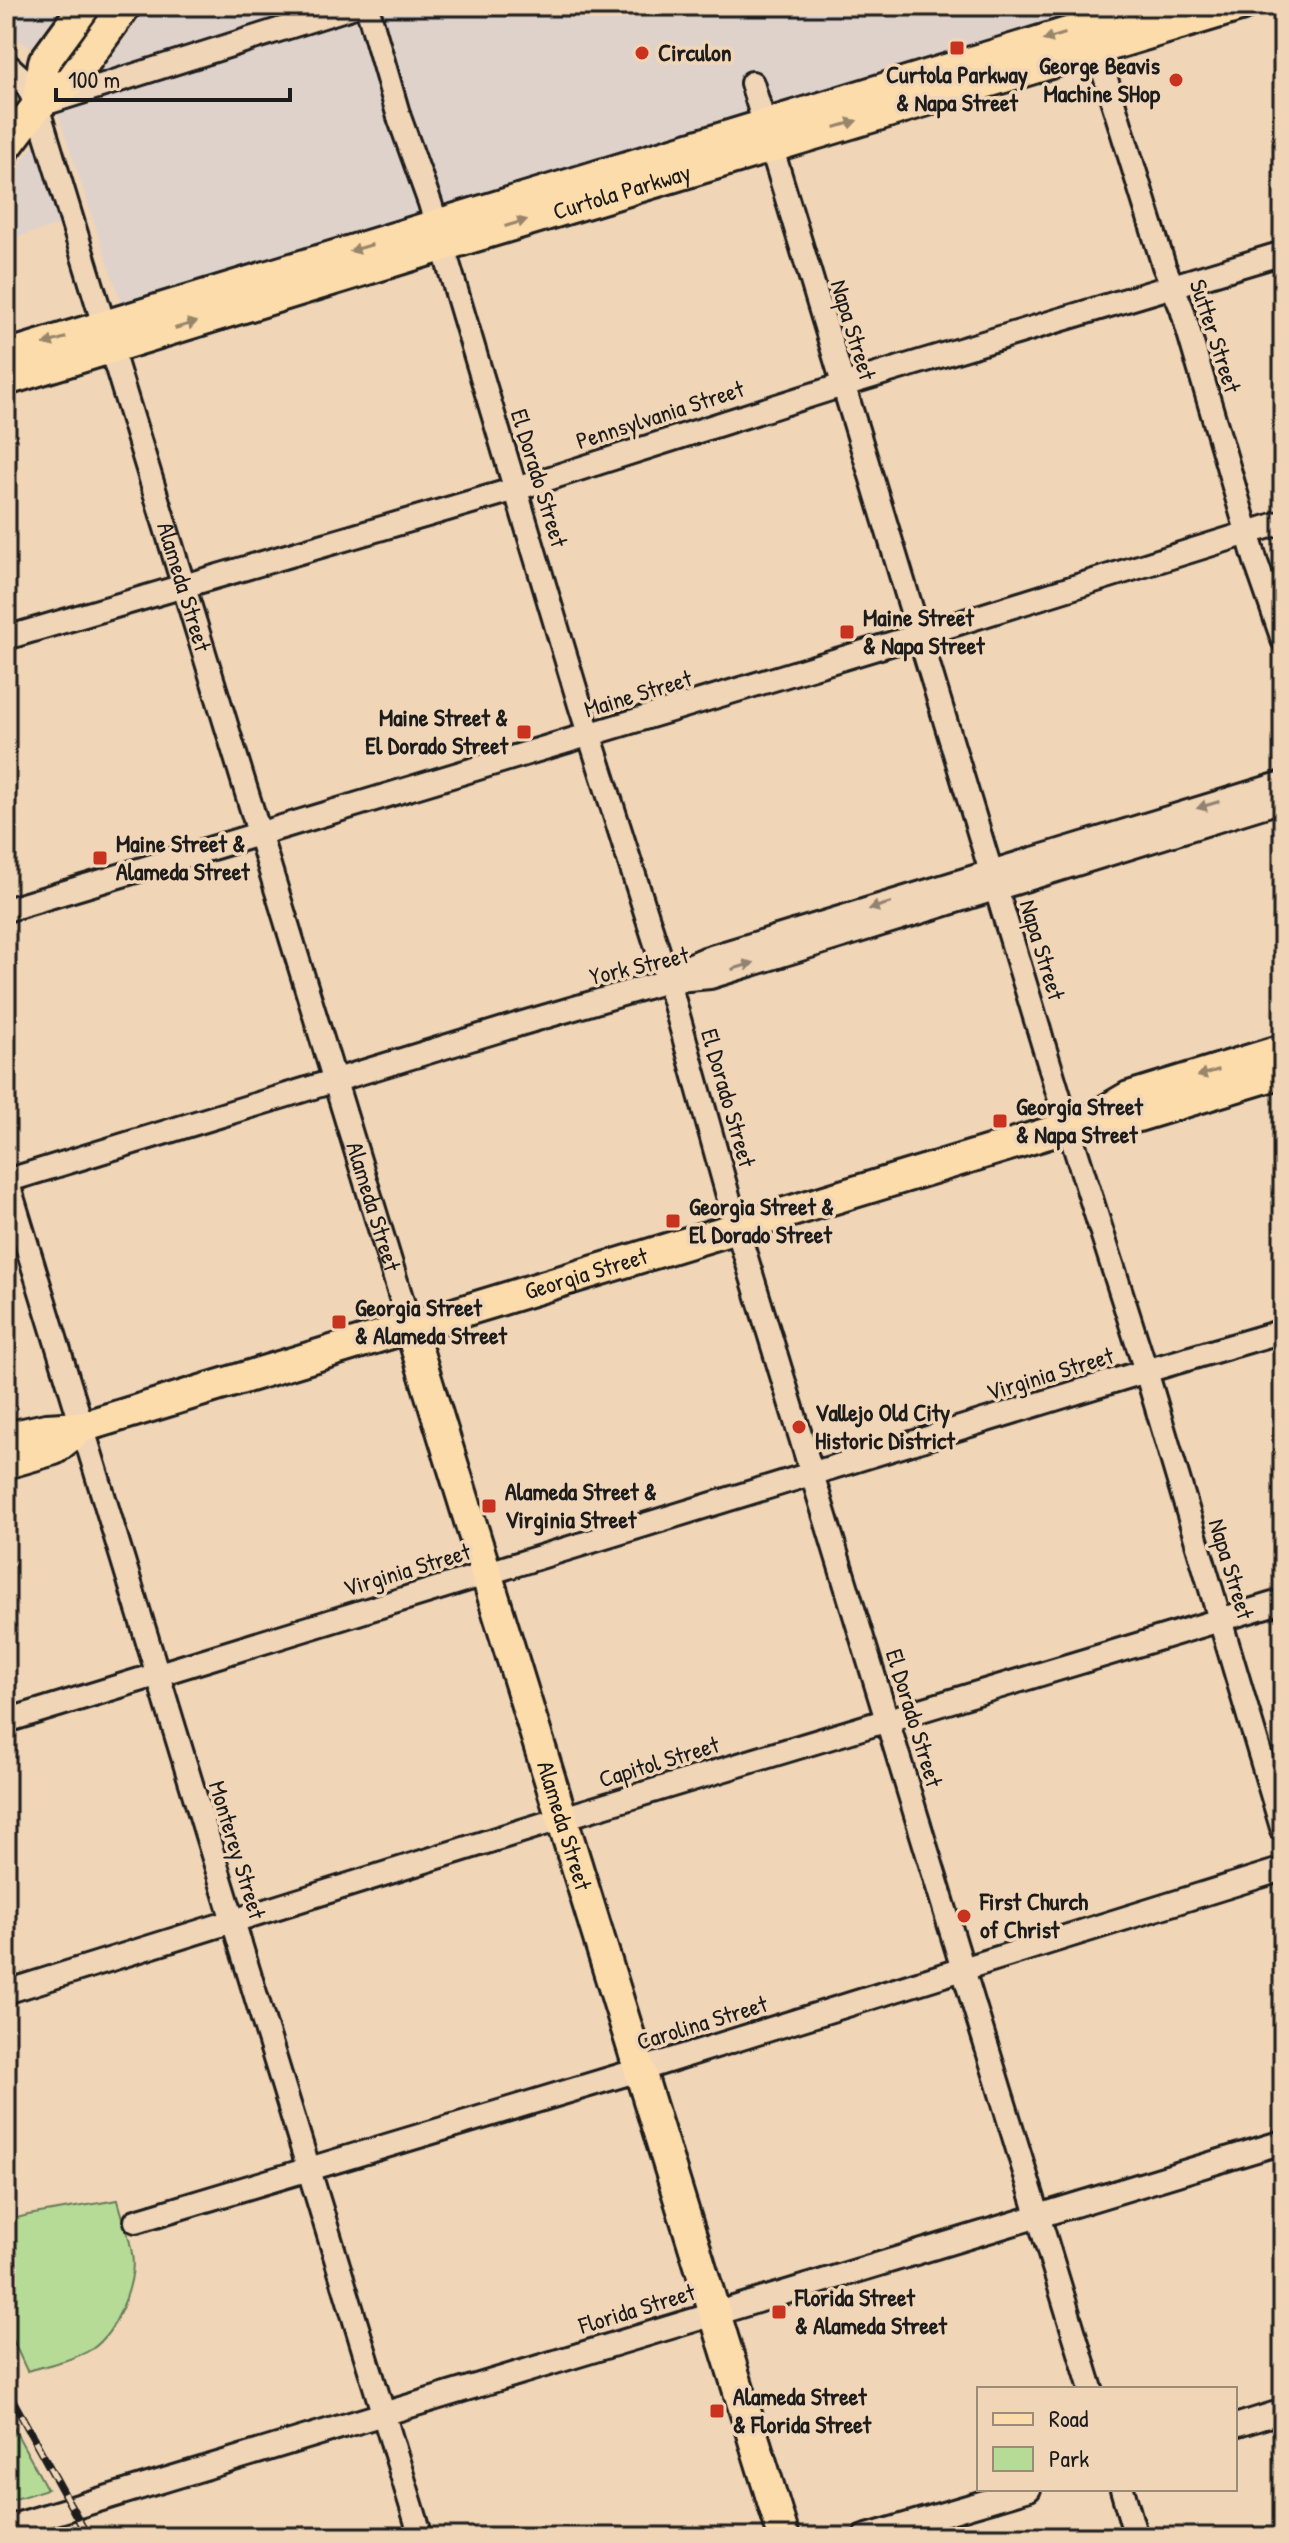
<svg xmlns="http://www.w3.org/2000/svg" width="1289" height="2543" font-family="'Patrick Hand',sans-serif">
  <rect width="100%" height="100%" fill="#f0d5b7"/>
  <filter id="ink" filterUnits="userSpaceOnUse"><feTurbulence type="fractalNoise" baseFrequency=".0125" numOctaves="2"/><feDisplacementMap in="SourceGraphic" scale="16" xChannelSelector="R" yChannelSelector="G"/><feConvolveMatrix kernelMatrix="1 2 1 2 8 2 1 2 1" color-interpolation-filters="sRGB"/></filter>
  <g filter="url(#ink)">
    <g fill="#dfd2cb">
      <polygon points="6,6 63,6 31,48 6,31"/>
      <polygon points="140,6 1105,6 124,311 58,114"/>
      <polygon points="32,147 37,148 59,225 6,240 6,183"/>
    </g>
    <g fill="#b6db97" stroke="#697c5a" stroke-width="2">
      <path d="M 118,2200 C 122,2217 130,2236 132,2254 C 137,2282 116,2333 92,2349 C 74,2360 48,2365 27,2371 L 6,2325 L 6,2221 L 28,2215 Z"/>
      <polygon points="6,2414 47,2489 6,2502"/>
    </g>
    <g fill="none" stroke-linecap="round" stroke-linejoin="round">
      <defs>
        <g id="minor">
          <polyline points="367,6 399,117 430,203 580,705 674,1001 737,1228 1091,2389"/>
          <polyline points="1096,47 1164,266 1182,309 1256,562 1283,640"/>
          <path id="s1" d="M 6,64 L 25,81 L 37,106 L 410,1327"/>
          <polyline points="752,83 1068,1126 1146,1371 1283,1831"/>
          <polyline points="53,101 355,6"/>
          <polyline points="6,638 516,489 843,385 1283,253"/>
          <polyline points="6,910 920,635 1283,522"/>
          <polyline points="671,978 682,969 705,959 1283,783"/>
          <polyline points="6,1177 421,2537"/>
          <polyline points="6,1181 523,1023 667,981 710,977 1283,800"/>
          <polyline points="6,1721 1146,1371 1283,1331"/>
          <polyline points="6,1992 563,1818 1283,1601"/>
          <polyline points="136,2221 639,2070 1283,1869"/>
          <polyline points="1235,2426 1283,2411"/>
          <polyline points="1122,2489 1136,2537"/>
          <polyline points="6,2528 1283,2142"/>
          <polyline points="864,2537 1029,2489"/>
        </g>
        <g id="major">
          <polyline points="37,106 44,62 85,6"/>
          <polyline points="6,147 37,106 71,81 125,6"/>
          <polyline points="6,356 1156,6"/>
          <path id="s2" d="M 6,380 L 442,246 L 1240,6"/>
          <polyline points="1098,1121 1125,1120 1283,1072"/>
          <path id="s3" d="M 410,1327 L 784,2537"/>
          <path id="s4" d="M 6,1438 L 46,1429 L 82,1427 L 1088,1121 L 1129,1097 L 1283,1050"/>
          <polyline points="6,1463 54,1449 82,1427"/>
        </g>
      </defs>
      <use href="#minor" stroke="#1c1c1c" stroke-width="28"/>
      <use href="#major" stroke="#1c1c1c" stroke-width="36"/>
      <use href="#minor" stroke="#f0d5b7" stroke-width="22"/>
      <use href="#major" stroke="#fddcac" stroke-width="30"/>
      <defs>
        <polyline id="rail" points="6,2388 88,2537"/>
      </defs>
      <use href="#rail" stroke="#1c1c1c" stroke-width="8"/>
      <use href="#rail" stroke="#f0d5b7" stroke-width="5" stroke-dasharray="15" stroke-linecap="butt"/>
    </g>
    <defs><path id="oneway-solid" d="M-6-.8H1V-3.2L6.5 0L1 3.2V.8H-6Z" transform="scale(2)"/></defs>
    <g fill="#98866b">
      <use href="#oneway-solid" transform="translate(1054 37) rotate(163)"/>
      <use href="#oneway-solid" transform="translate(846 124) rotate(-17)"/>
      <use href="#oneway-solid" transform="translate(516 223) rotate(-17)"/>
      <use href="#oneway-solid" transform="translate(361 248) rotate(163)"/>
      <use href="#oneway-solid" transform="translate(186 325) rotate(-17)"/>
      <use href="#oneway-solid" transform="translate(55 341) rotate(163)"/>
      <use href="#oneway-solid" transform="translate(1208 1073) rotate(163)"/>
    </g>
    <g fill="#918271">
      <use href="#oneway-solid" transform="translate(1208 805) rotate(163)"/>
      <use href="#oneway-solid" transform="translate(880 906) rotate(163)"/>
      <use href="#oneway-solid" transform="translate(743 966) rotate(-17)"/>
    </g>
  </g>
  <g fill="#c8321e" stroke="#f0d5b7" stroke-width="3">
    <rect x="949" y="40" width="16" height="16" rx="4"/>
    <circle cx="642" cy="53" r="8"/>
    <circle cx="1176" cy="80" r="8"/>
    <rect x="839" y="624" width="16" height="16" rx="4"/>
    <rect x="516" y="724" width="16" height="16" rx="4"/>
    <rect x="92" y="850" width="16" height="16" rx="4"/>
    <rect x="992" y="1113" width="16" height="16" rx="4"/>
    <rect x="665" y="1213" width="16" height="16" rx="4"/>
    <rect x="331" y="1314" width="16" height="16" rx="4"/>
    <circle cx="799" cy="1427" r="8"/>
    <rect x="481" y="1498" width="16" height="16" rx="4"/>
    <circle cx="964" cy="1916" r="8"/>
    <rect x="771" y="2304" width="16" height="16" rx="4"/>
    <rect x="709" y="2403" width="16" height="16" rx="4"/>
  </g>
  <g text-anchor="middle" stroke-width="7" stroke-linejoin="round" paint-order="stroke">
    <g font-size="24" font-weight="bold" fill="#1c1c1c" stroke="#f0d5b7" text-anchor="start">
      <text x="658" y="61">Circulon</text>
      <text x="1160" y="74" text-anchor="end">George Beavis<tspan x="1160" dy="28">Machine SHop</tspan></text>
      <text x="957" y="83" text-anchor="middle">Curtola Parkway<tspan x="957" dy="28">&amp; Napa Street</tspan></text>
      <text x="863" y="626">Maine Street<tspan x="863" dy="28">&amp; Napa Street</tspan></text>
      <text x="508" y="726" text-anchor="end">Maine Street &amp;<tspan x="508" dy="28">El Dorado Street</tspan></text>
      <text x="116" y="852">Maine Street &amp;<tspan x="116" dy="28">Alameda Street</tspan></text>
      <text x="1016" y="1115">Georgia Street<tspan x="1016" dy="28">&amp; Napa Street</tspan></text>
      <text x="689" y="1215">Georgia Street &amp;<tspan x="689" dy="28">El Dorado Street</tspan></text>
      <text x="355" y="1316">Georgia Street<tspan x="355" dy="28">&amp; Alameda Street</tspan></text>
      <text x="815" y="1421">Vallejo Old City<tspan x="815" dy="28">Historic District</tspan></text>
      <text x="505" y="1500">Alameda Street &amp;<tspan x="505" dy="28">Virginia Street</tspan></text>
      <text x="980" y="1910">First Church<tspan x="980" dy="28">of Christ</tspan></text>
      <text x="795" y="2306">Florida Street<tspan x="795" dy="28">&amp; Alameda Street</tspan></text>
      <text x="733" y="2405">Alameda Street<tspan x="733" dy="28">&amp; Florida Street</tspan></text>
    </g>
    <g font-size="24" fill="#1c1c1c" stroke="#f0d5b7">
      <text dy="8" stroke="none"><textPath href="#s2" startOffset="644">Curtola Parkway</textPath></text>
      <text transform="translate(853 330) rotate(73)" y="8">Napa Street</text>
      <text transform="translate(1215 336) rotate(72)" y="8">Sutter Street</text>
      <text transform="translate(660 415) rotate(-18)" y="8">Pennsylvania Street</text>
      <text transform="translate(539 478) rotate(73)" y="8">El Dorado Street</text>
      <text dy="8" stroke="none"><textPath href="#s1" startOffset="556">Alameda Street</textPath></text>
      <text transform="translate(638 694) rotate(-17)" y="8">Maine Street</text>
      <text transform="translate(1042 950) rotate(73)" y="8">Napa Street</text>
      <text transform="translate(639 966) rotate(-13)" y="8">York Street</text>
      <text transform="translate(728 1098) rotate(74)" y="8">El Dorado Street</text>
      <text dy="8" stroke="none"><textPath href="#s1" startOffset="1204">Alameda Street</textPath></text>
      <text dy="8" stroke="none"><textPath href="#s4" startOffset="604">Georgia Street</textPath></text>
      <text transform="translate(1050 1374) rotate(-17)" y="8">Virginia Street</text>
      <text transform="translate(1231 1569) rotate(73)" y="8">Napa Street</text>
      <text transform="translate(407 1570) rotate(-17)" y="8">Virginia Street</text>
      <text transform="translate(914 1718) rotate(73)" y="8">El Dorado Street</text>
      <text transform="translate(659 1762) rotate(-17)" y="8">Capitol Street</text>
      <text dy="8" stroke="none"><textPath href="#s3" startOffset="522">Alameda Street</textPath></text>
      <text transform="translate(237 1850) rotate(73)" y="8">Monterey Street</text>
      <text transform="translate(702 2023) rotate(-17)" y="8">Carolina Street</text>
      <text transform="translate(637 2309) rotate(-17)" y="8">Florida Street</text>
    </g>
  </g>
  <rect width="1289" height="2543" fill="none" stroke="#f0d5b7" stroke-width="32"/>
  <rect x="16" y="16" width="1257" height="2511" fill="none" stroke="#1c1c1c" stroke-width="3" filter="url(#ink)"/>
  <rect x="977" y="2387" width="260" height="104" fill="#f0d5b7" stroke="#9b8b79" stroke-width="2"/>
  <rect x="993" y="2413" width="40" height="12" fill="#fddcac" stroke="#9b8b79" stroke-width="2"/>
  <text x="1049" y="2427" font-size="24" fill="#1c1c1c">Road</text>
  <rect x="993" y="2447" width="40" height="24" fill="#b6db97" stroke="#9b8b79" stroke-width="2"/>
  <text x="1049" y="2467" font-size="24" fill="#1c1c1c">Park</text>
  <path d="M56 88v12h234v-12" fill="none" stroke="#1c1c1c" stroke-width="4"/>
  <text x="68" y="88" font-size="24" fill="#1c1c1c" stroke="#f0d5b7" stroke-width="6" paint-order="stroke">100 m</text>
</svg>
